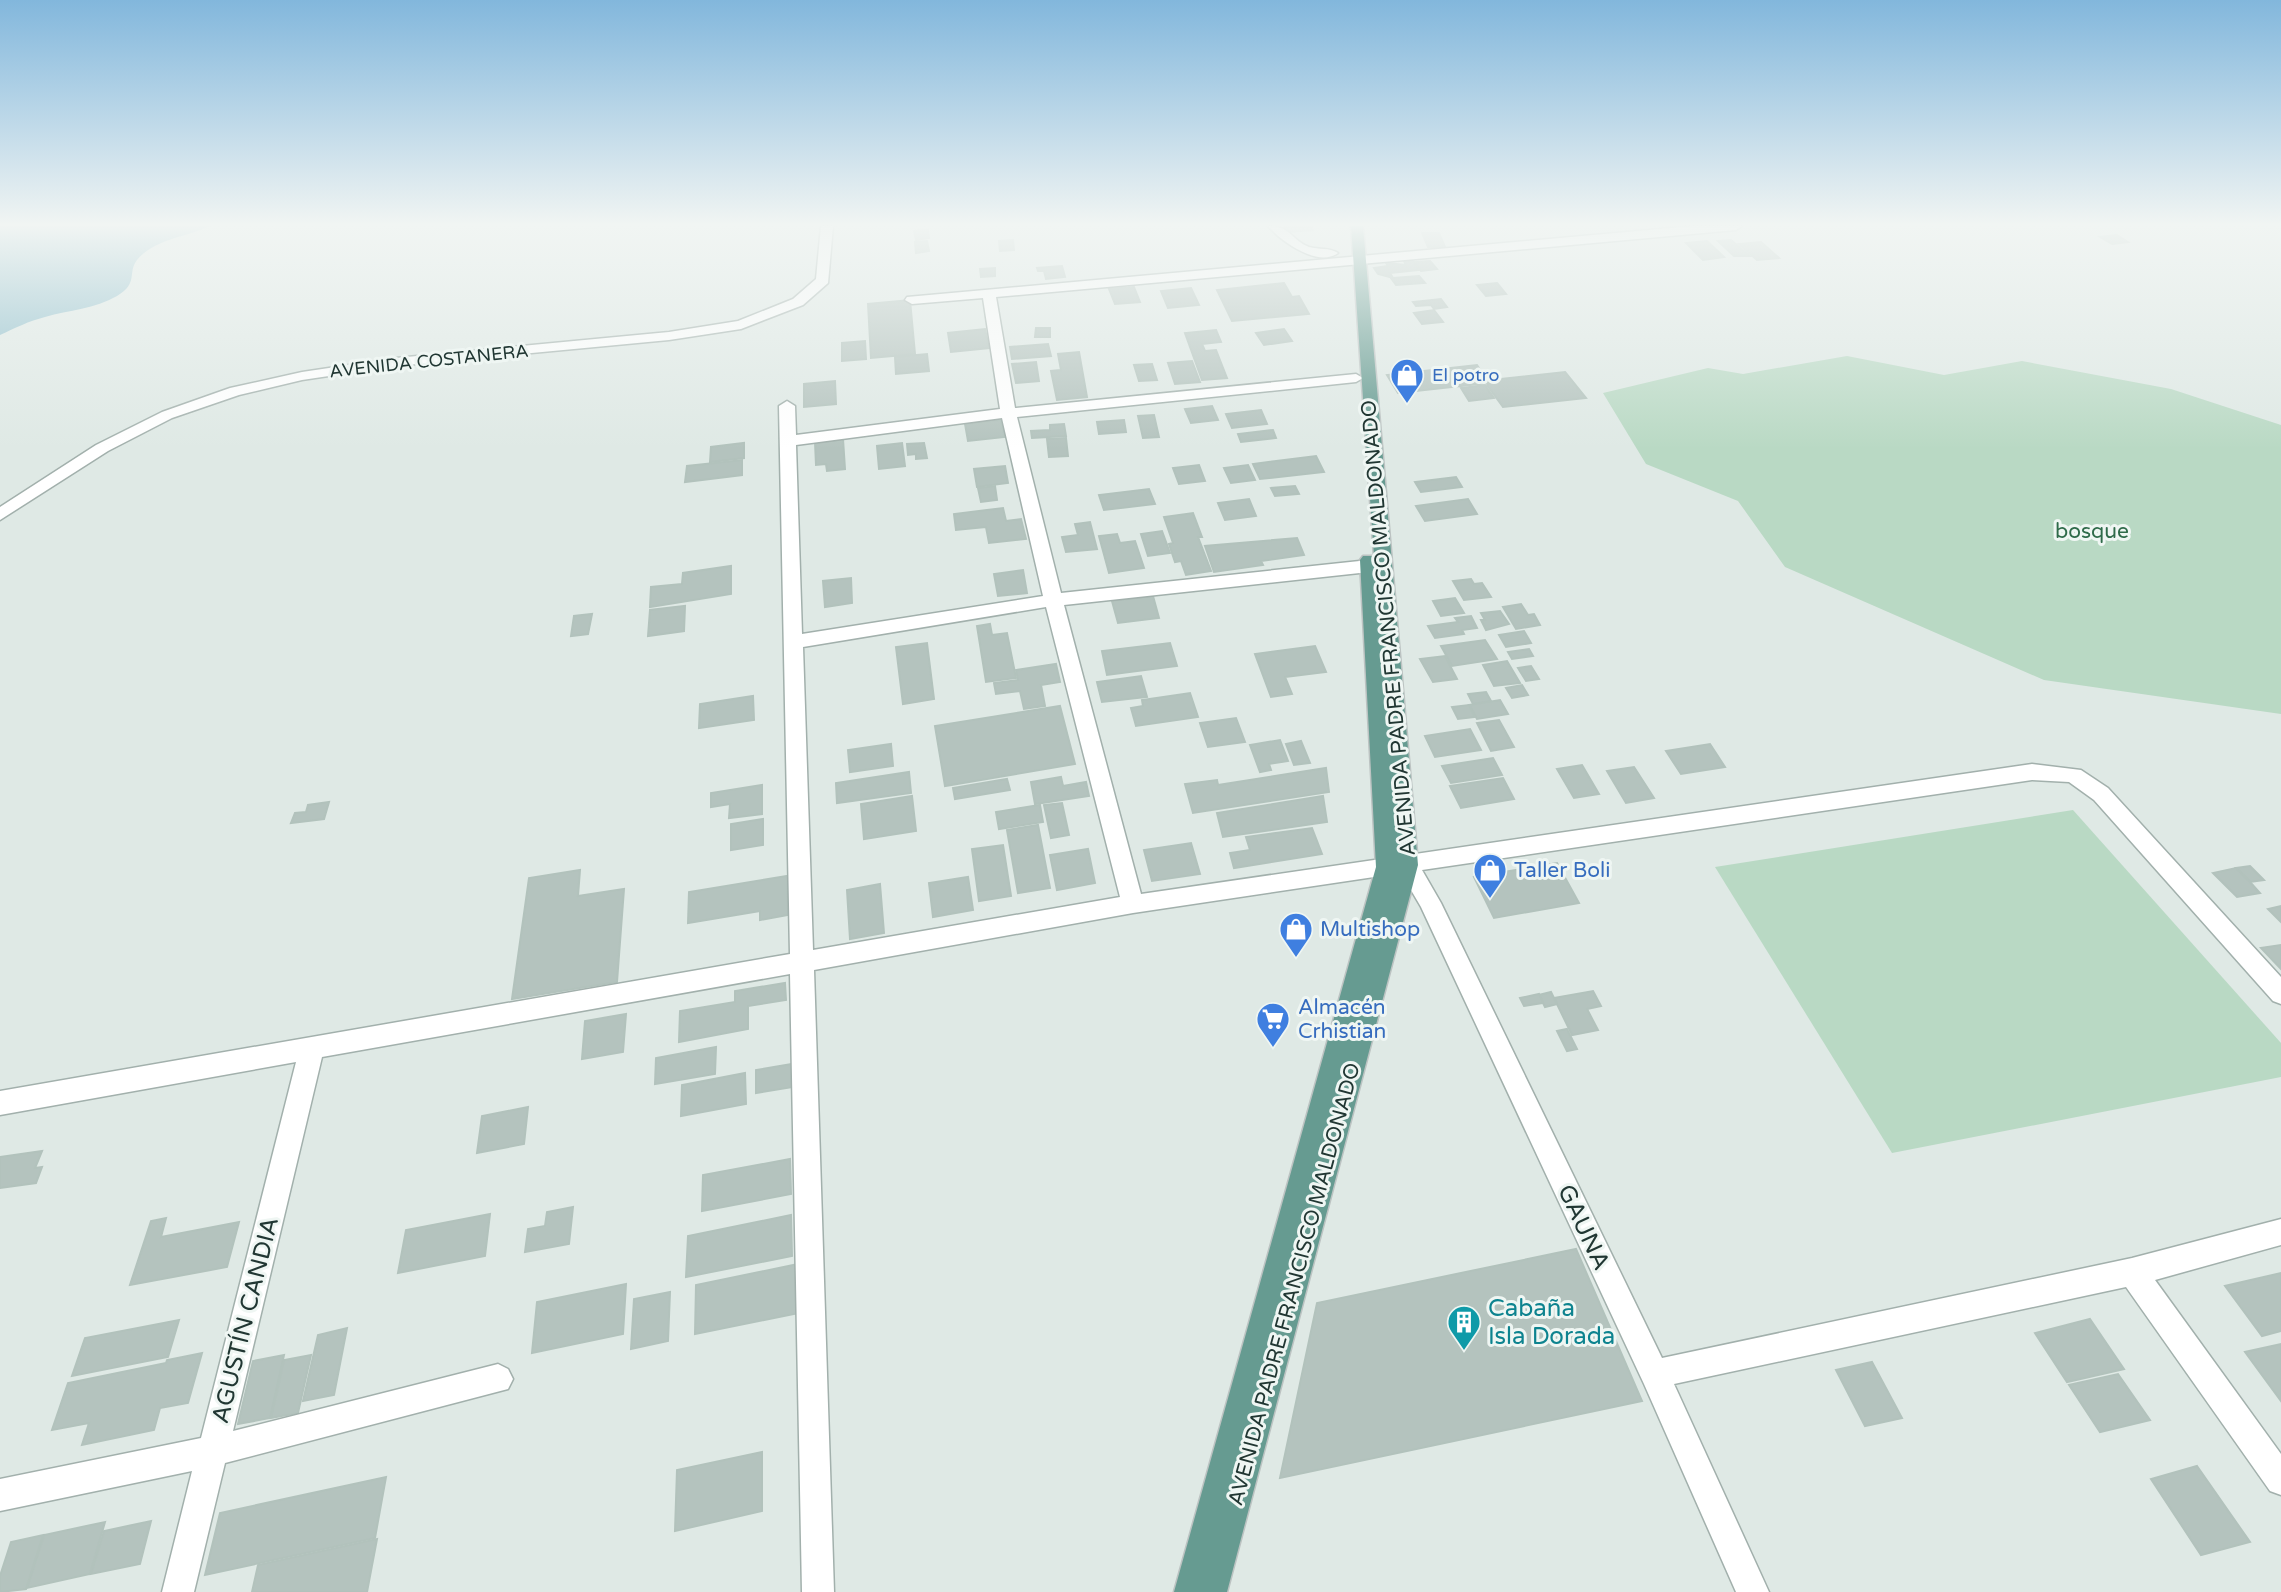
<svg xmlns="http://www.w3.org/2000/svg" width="2281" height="1592" font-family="'Varela Round',sans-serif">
  <rect width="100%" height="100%" fill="#dfe9e5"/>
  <g fill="#b9d9c4">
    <polygon points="1847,356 1944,375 2022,361 2171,389 2281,425 2281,714 2044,680 1785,567 1738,501 1646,464 1603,393 1708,368 1743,374"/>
    <polygon points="2073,810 2281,1043 2281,1077 1892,1153 1715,867"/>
  </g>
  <path fill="#8abcca" d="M 0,226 L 210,226 C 187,237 154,239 137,260 C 127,273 139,283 117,296 C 95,309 69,310 45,317 C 29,321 15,328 0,335 Z"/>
  <g fill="#b4c3be" stroke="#b2c2bc" stroke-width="2">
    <polygon points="1284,226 1311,226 1313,230 1287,232"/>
    <polygon points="928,230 929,238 916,240 914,231"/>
    <polygon points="1422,233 1439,233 1445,247 1428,247"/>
    <polygon points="2117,235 2128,242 2112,244 2100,237"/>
    <polygon points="1013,240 1014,250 1000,251 999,241"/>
    <polygon points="1731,240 1750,256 1734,256 1718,241"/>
    <polygon points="927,241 929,251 916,253 915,242"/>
    <polygon points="1707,241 1724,257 1703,260 1686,243"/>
    <polygon points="1761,242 1779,258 1757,260 1739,244"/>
    <polygon points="1412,260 1419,270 1390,273 1393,278 1378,274 1374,268 1388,266 1386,263 1406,265 1404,261"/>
    <polygon points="1430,261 1437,269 1421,271 1415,262"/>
    <polygon points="1062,266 1065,277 1046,279 1044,271 1038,271 1037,268"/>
    <polygon points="995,268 995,276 981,277 980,269"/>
    <polygon points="1419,276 1425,283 1396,285 1391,278"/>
    <polygon points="1284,283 1292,297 1299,296 1309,314 1232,321 1217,290"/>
    <polygon points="1497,283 1506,294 1486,296 1477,285"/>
    <polygon points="1134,287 1140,302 1115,304 1109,289"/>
    <polygon points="1191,288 1199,305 1168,308 1161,291"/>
    <polygon points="1441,299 1447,307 1434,309 1431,305 1416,306 1413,302"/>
    <polygon points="910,300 915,354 871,358 868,304"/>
    <polygon points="1434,310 1443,322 1422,324 1414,313"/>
    <polygon points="1036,328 1050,328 1050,337 1035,337"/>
    <polygon points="985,329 989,348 951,352 948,333"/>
    <polygon points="1284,329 1292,341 1264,345 1256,333"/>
    <polygon points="1216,330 1221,342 1202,344 1205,351 1216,350 1227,378 1202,380 1185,333"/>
    <polygon points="865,341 866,359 842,361 842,343"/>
    <polygon points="1048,344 1051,356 1012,359 1010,347"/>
    <polygon points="1079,352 1087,397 1057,400 1051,371 1061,370 1058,354"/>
    <polygon points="927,354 929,371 896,374 895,357"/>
    <polygon points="1192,361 1200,382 1175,384 1168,363"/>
    <polygon points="1036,362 1039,381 1016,383 1012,364"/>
    <polygon points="1152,364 1157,380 1139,381 1134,365"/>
    <polygon points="1477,365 1489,383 1398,393 1387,375"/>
    <polygon points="1565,372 1586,398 1503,407 1487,385 1492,380"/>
    <polygon points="835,381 836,404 804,407 804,384"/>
    <polygon points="1485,385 1494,398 1469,401 1461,388"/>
    <polygon points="1212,406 1218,420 1191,423 1185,409"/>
    <polygon points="1261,410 1267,424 1232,428 1226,414"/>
    <polygon points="1154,415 1159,437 1143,438 1138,416"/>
    <polygon points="1001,420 1005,437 968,441 965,424"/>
    <polygon points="1124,420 1126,432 1099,434 1097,422"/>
    <polygon points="1064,424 1066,436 1032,438 1031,431 1050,430 1050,425"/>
    <polygon points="1273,430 1276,438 1241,442 1238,434"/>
    <polygon points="1066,438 1068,456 1049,457 1047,439"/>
    <polygon points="843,439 845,469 827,471 826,464 816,465 815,442"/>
    <polygon points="744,443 744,458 710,462 711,447"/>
    <polygon points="902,443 905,466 879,469 877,446"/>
    <polygon points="924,443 927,458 916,459 916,454 908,455 907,444"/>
    <polygon points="1316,456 1324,472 1260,479 1253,464"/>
    <polygon points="742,460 742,475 685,482 687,466"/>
    <polygon points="1199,465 1205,481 1179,484 1173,468"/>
    <polygon points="1248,465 1255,480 1231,483 1224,468"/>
    <polygon points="1005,466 1008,483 977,487 974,469"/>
    <polygon points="1456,477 1462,487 1421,492 1415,482"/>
    <polygon points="995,486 997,500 981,502 978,488"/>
    <polygon points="1295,486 1299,494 1275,496 1271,488"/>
    <polygon points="1149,489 1155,504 1104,510 1099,495"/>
    <polygon points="1249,499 1256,516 1225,520 1218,503"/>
    <polygon points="1468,499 1477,514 1425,521 1416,506"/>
    <polygon points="1003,508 1006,521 1021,519 1026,539 989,543 986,527 956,530 954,514"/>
    <polygon points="1193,513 1202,537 1198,537 1211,571 1186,575 1181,561 1175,562 1169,544 1173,543 1164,517"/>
    <polygon points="1090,522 1097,549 1066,552 1062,537 1078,535 1075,524"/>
    <polygon points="1162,531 1170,553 1148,556 1141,534"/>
    <polygon points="1117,534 1120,543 1135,541 1144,568 1109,573 1099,536"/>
    <polygon points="1297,538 1304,555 1261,561 1263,565 1214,572 1205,546"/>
    <polygon points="731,566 731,594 650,607 651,587 682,584 683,573"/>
    <polygon points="1023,570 1027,593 998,596 994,574"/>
    <polygon points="851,578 852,603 825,607 823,581"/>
    <polygon points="1471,579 1474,584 1482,583 1491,597 1464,600 1453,581"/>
    <polygon points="1153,596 1159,618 1118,623 1112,601"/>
    <polygon points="1455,598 1464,613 1441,616 1433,601"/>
    <polygon points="1521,604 1528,615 1534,614 1540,625 1516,629 1503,607"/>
    <polygon points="685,606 684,631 648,636 650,610"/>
    <polygon points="1500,611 1509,624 1486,630 1481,620 1485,620 1481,613"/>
    <polygon points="592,614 588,634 571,636 574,616"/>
    <polygon points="1471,616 1477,628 1462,630 1464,634 1435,638 1428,626 1458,622 1455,618"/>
    <polygon points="990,624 992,635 1007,633 1016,678 986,682 977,626"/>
    <polygon points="1524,631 1531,643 1506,647 1499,635"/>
    <polygon points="1485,640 1497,659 1452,666 1441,646"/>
    <polygon points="927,643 934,699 903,704 896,647"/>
    <polygon points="1170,643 1177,666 1107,675 1102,651"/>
    <polygon points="1315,646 1326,672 1285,677 1292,694 1271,697 1255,654"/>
    <polygon points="1529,649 1533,656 1512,659 1508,652"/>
    <polygon points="1445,656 1457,679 1433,682 1420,659"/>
    <polygon points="1507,661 1520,683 1494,686 1483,665"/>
    <polygon points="1056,664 1060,682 1041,685 1045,706 1024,709 1020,691 996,694 994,683 1018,680 1016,670"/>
    <polygon points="1531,666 1539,679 1526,681 1518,668"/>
    <polygon points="1141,676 1147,697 1102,702 1097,682"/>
    <polygon points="1522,685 1528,695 1512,698 1506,688"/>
    <polygon points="1486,692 1491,701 1473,704 1468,694"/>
    <polygon points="1190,693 1198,717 1136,726 1131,708 1143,706 1142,700"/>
    <polygon points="753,696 754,720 699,728 700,704"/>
    <polygon points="1500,700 1508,714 1477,719 1469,705"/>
    <polygon points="1469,705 1475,717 1458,719 1452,707"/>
    <polygon points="1060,706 1075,764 945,786 935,726"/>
    <polygon points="1236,718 1245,742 1208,747 1200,723"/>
    <polygon points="1499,720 1514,747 1491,751 1477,723"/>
    <polygon points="1470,729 1481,750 1435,757 1425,736"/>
    <polygon points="1280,740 1288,761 1269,764 1271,770 1260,772 1250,745"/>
    <polygon points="1301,741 1310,763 1294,765 1286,744"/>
    <polygon points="891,744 893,766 850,772 848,750"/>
    <polygon points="1710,744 1725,767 1681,774 1666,751"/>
    <polygon points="1493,758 1502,775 1451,783 1442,766"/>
    <polygon points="1582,765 1599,794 1574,798 1557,769"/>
    <polygon points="1634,767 1654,798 1626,803 1607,771"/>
    <polygon points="1326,768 1329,792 1193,813 1185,784 1217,780 1218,785"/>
    <polygon points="909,772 911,793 837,803 836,783"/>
    <polygon points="1061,777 1063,786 1086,782 1089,796 1035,804 1031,782"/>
    <polygon points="1503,778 1514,799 1461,808 1450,786"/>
    <polygon points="1007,779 1010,790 955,799 953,788"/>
    <polygon points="762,785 762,814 729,818 730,804 711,807 711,793"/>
    <polygon points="912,796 916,831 864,839 861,804"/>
    <polygon points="1323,796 1327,822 1223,837 1217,813"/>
    <polygon points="329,802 324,819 291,823 295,813 306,812 308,805"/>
    <polygon points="1062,803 1069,835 1051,838 1044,805"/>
    <polygon points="1040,805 1043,822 999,829 996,812"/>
    <polygon points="763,819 763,845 731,850 731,824"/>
    <polygon points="1038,825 1050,888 1018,893 1007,830"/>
    <polygon points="1312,828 1322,854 1234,868 1230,853 1250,850 1246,837"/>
    <polygon points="1191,843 1200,874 1152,881 1144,850"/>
    <polygon points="1003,845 1011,896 979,901 972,849"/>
    <polygon points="1088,849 1095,883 1057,890 1050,855"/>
    <polygon points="1557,863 1579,903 1494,918 1474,877"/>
    <polygon points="2250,866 2264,880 2250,882 2236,868"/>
    <polygon points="2236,868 2250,882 2260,893 2237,897 2213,873"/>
    <polygon points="580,870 578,896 624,889 617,982 512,999 529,878"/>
    <polygon points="787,876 788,915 760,920 760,911 688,923 689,892"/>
    <polygon points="968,877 973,910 933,917 929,883"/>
    <polygon points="880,884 884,933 850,939 847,890"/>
    <polygon points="2281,906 2281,922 2268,909"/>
    <polygon points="2281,945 2281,969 2261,948"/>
    <polygon points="785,983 786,1000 748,1006 748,1029 679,1042 680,1011 735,1002 735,991"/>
    <polygon points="1593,991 1601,1006 1587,1009 1598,1030 1572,1035 1554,998"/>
    <polygon points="1551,992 1557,1004 1545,1007 1539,995"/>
    <polygon points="1539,994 1543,1003 1524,1006 1520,998"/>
    <polygon points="626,1014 623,1052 582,1059 585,1021"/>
    <polygon points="1567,1029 1577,1049 1567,1051 1557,1031"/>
    <polygon points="716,1047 715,1074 655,1084 656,1058"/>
    <polygon points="792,1064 793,1087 756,1093 756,1070"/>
    <polygon points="745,1073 746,1104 681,1116 682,1085"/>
    <polygon points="528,1107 524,1144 477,1153 482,1116"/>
    <polygon points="42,1151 35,1168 42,1167 36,1183 0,1188 0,1157"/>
    <polygon points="790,1159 791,1194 702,1211 703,1175"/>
    <polygon points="573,1207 569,1244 525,1252 528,1229 545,1226 547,1212"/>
    <polygon points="490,1214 485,1256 398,1273 406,1230"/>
    <polygon points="791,1215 792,1256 686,1277 688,1236"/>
    <polygon points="166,1218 161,1237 239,1222 227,1267 130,1285 151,1221"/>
    <polygon points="1576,1249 1642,1401 1280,1478 1317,1303"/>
    <polygon points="798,1264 799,1313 695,1334 696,1285"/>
    <polygon points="2281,1273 2281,1331 2262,1336 2225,1286"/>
    <polygon points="626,1284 623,1334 532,1353 537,1302"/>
    <polygon points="670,1292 668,1341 631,1349 634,1299"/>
    <polygon points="2090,1319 2124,1369 2067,1382 2035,1333"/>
    <polygon points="179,1320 168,1357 72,1376 85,1338"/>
    <polygon points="347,1328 334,1395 303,1401 318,1335"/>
    <polygon points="2281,1344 2281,1401 2245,1352"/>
    <polygon points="202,1353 188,1403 160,1408 154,1430 82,1445 89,1423 52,1430 68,1383 166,1363 167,1360"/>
    <polygon points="284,1355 270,1418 238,1424 253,1361"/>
    <polygon points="311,1355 298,1413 271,1418 284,1360"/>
    <polygon points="1872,1362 1902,1418 1865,1426 1836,1370"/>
    <polygon points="2118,1374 2150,1420 2100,1432 2069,1385"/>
    <polygon points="762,1452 762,1511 675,1531 677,1470"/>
    <polygon points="2197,1466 2250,1542 2201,1555 2151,1479"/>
    <polygon points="386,1477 375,1538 205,1575 220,1513"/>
    <polygon points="151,1521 140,1564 91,1574 104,1531"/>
    <polygon points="105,1522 90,1574 27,1588 44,1535"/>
    <polygon points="43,1535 26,1589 0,1592 0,1576 11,1542"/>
    <polygon points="377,1539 367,1592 252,1592 258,1565"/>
  </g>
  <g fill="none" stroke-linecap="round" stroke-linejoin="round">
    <defs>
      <g id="minor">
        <polygon points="821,226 833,226 828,283 803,305 741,329 669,340 396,366 302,380 239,395 172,418 108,451 0,520 0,507 96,445 162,412 230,388 302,372 396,358 669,332 738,321 793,299 816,279"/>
        <path d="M 1268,226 C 1291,226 1291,240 1309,247 C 1319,250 1329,247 1338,253 C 1318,268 1281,241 1268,226 Z"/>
        <path d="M 1693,226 L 1742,226 L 1736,230 L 996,297 L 1015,408 L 1356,374 L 1363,378 L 1356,382 L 1017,417 L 1061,593 L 1369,560 L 1378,566 L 1369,572 L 1064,605 L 1141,894 L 2032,764 L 2081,770 L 2108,788 L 2281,977 L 2281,1004 L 2273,1001 L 2094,800 L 2069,782 L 2032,780 L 1422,870 L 1441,903 L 1662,1358 L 2132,1258 L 2281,1219 L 2281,1245 L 2155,1280 L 2281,1454 L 2281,1495 L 2270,1491 L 2126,1287 L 1674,1384 L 1769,1592 L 1736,1592 L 1644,1384 L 1421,907 L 1401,873 L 1133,913 L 814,970 L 834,1592 L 802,1592 L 790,974 L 322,1057 L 233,1431 L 498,1364 L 508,1369 L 513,1379 L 508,1389 L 225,1463 L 194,1592 L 162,1592 L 192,1471 L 0,1511 L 0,1479 L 201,1438 L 296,1062 L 0,1115 L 0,1091 L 790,954 L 779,406 L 787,401 L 795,406 L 796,435 L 1000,409 L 983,298 L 912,304 L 905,300 L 907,297 ZM 1002,418 L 1043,596 L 802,634 L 796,445 ZM 1046,607 L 1120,897 L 813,950 L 803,647 Z"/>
      </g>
      <polygon id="major" points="1351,226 1363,226 1418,865 1227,1592 1174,1592 1376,867 1360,560 1363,556 1374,556"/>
    </defs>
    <use href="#minor" stroke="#a2b0ac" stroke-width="3"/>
    <use href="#major" stroke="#bcc3c2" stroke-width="3"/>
    <use href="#minor" fill="#fff" fill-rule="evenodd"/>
    <use href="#major" fill="#669b91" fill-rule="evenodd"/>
  </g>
  <linearGradient id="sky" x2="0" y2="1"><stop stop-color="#82b7dc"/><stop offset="0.5" stop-color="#f1f5f3"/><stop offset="1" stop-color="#f1f5f3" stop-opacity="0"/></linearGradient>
  <rect width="2281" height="449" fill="url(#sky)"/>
  <defs>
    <symbol id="shop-pin" viewBox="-11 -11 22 30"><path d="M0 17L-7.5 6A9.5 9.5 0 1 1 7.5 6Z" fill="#3f7fe0" stroke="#eff6f3"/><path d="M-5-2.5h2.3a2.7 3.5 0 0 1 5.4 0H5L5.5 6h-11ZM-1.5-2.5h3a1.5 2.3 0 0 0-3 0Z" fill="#fff"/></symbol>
    <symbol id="supermarket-pin" viewBox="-11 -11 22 30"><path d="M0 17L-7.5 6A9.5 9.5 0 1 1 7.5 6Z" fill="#3f7fe0" stroke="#eff6f3"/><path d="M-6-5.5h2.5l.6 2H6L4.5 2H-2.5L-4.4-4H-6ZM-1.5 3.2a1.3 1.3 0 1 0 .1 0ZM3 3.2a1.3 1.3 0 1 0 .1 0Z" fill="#fff"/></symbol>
    <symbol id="building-pin" viewBox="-11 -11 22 30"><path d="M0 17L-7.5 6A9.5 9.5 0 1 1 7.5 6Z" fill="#0f9aa8" stroke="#eff6f3"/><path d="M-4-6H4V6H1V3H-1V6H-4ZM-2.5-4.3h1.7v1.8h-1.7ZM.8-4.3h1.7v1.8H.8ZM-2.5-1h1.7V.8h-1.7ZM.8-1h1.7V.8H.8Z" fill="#fff"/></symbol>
  </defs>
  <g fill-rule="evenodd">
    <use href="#shop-pin" x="1388" y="356" width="38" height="52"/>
    <use href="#shop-pin" x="1471" y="851" width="38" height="52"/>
    <use href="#shop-pin" x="1277" y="910" width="38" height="52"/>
    <use href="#supermarket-pin" x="1254" y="1000" width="38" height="52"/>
    <use href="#building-pin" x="1445" y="1303" width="38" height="52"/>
  </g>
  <g text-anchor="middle" stroke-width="6" stroke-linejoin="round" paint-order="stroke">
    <g font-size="18" fill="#213733" stroke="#eff6f3">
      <text transform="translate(429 361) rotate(-6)" y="6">AVENIDA COSTANERA</text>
    </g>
    <g font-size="18" fill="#366cbe" stroke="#eff6f3" text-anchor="start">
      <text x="1432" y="381">El potro</text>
    </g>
    <g font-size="21" fill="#2f6b4a" stroke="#eff6f3">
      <text x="2092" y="538">bosque</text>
    </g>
    <g font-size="21" fill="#213733" stroke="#eff6f3">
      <text transform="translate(1388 628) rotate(-95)" y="7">AVENIDA PADRE FRANCISCO MALDONADO</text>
      <text transform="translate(1294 1284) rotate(-75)" y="7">AVENIDA PADRE FRANCISCO MALDONADO</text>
    </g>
    <g font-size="21" fill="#366cbe" stroke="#eff6f3" text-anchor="start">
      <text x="1514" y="877">Taller Boli</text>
      <text x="1320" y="936">Multishop</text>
      <text x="1298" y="1014">Almacén<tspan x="1298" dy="24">Crhistian</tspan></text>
    </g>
    <g font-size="24" fill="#213733" stroke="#eff6f3">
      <text transform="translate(1584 1227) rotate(65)" y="8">GAUNA</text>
      <text transform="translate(245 1320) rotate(-76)" y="8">AGUSTÍN CANDIA</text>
    </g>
    <g font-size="24" fill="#0d838f" stroke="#eff6f3" text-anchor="start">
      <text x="1488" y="1316">Cabaña<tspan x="1488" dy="28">Isla Dorada</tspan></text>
    </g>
  </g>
</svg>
